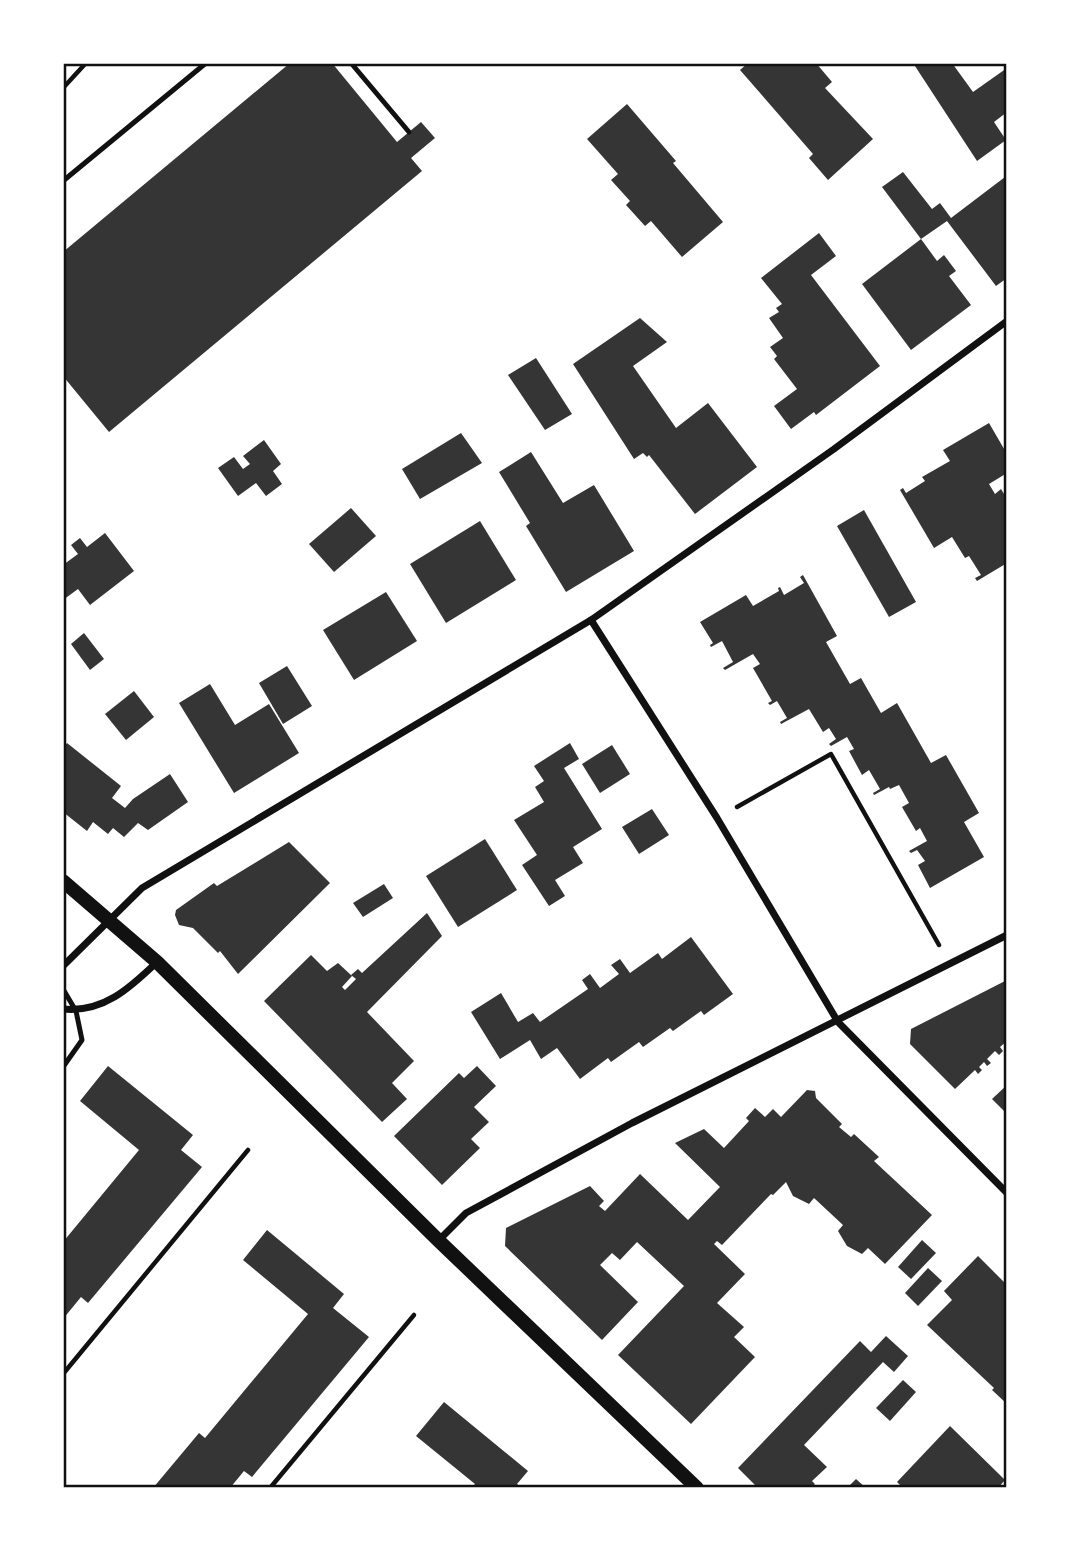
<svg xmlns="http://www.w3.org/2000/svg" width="1070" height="1551" font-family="'PT Sans Narrow',sans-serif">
  <rect width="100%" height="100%" fill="#fff"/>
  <g fill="#353535">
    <polygon points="290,63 332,63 397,142 421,122 435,138 411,158 422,171 109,432 63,376 63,252"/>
    <polygon points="748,63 816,63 832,82 825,88 873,139 828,180 809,158 813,154 740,70"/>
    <polygon points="913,63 952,63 973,92 1007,68 1007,112 994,122 1006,140 977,161"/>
    <polygon points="627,104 676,161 673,163 723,222 682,257 651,221 645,226 626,205 630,201 611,180 618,174 587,139"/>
    <polygon points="903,172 932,209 940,203 951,218 1005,177 1007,180 1007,278 996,286 947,221 921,239 882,187"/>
    <polygon points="819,233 836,256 811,275 880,366 816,415 814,412 791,429 774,406 797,389 774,359 777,356 770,347 783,338 769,318 779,312 776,308 782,304 761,278"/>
    <polygon points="921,239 937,261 944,255 956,271 949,276 971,305 911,350 862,284"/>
    <polygon points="640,318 667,342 633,366 676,428 708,403 757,467 695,514 649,455 647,457 643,453 634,459 573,364"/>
    <polygon points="536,358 572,414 545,430 508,375"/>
    <polygon points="989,423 1007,454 1007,473 989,484 995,494 1001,489 1007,499 1007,563 977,581 975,578 981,575 969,556 965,558 952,537 934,548 900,490 903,488 906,493 925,481 922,477 950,461 943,450"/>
    <polygon points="461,433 482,463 420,499 402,469"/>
    <polygon points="264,440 281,464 273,471 282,484 266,496 256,483 238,496 218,468 234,457 243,469 250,464 243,456"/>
    <polygon points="531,452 563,503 594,485 634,551 566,592 526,526 530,523 499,472"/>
    <polygon points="351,508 376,536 334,572 309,544"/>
    <polygon points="864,510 916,602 889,617 837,526"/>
    <polygon points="480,521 516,580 446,623 410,564"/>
    <polygon points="105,533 134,571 90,605 78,589 63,600 63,565 78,554 71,545 80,538 87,547"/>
    <polygon points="803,575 837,636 826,642 850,684 861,678 881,713 897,703 931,763 946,755 979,813 964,822 984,857 930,888 918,865 925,861 917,850 911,853 909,851 927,841 920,828 916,831 902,807 909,803 899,785 890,789 889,787 874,795 873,793 880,789 869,770 862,775 849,751 854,749 847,737 831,746 829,744 836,739 829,728 823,732 809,709 781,724 780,722 787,718 777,701 770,705 768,703 772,701 753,668 760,664 753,654 725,670 723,668 733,662 722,641 711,647 710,645 713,643 700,622 746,595 753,606 779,591 778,588 780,587 784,595 804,583 800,577"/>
    <polygon points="386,592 417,641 354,680 323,630"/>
    <polygon points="84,633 104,659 90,670 71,644"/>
    <polygon points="287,666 312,706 283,724 259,683"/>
    <polygon points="210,684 235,725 269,704 299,753 234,793 179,703"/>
    <polygon points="134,691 154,717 126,740 105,714"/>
    <polygon points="67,743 121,786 112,798 125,808 133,799 170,774 188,802 148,830 138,823 124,837 113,828 108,834 93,822 87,831 63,812 63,748"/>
    <polygon points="570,743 579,759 564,768 602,829 573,847 583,863 555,880 565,896 549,906 522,865 537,855 514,820 544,802 535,787 544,781 534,766"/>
    <polygon points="612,745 630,774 600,793 582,764"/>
    <polygon points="652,809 669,835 639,854 622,827"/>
    <polygon points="485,839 517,890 458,927 426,876"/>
    <polygon points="289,842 330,883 238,974 220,951 218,953 193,928 179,925 175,915 176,910 214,883 217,886"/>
    <polygon points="384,884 393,898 363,917 353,903"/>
    <polygon points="427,913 442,936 367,1012 414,1061 392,1083 407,1099 382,1122 264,1001 311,955 327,971 338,963 352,976 342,987 345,990 356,979 351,975 358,969 362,973"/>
    <polygon points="691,937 733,994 704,1015 701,1011 673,1031 670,1028 643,1047 639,1042 611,1062 608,1058 580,1079 557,1048 541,1059 530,1040 500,1059 471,1012 501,993 518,1022 533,1013 540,1022 588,989 582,980 590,974 600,988 619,974 611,965 620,959 630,973 658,953 662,959"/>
    <polygon points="1007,980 1007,1041 1000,1047 1003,1051 999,1055 995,1051 987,1059 991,1063 987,1066 984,1062 979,1067 982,1070 978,1074 975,1070 955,1089 910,1044 911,1029"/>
    <polygon points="108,1066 193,1135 181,1150 202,1167 88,1303 81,1297 63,1319 63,1242 139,1150 80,1101"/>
    <polygon points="477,1066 496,1086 474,1107 489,1122 471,1139 480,1148 442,1185 394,1136 459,1073 464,1078"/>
    <polygon points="1007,1085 1007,1114 992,1099"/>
    <polygon points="807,1090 815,1091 816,1098 842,1124 839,1127 851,1137 854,1134 879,1157 874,1161 932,1215 885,1264 868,1248 862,1254 847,1246 838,1231 843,1225 814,1198 809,1204 793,1196 786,1182 773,1195 771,1194 722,1245 717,1241 714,1244 745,1274 717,1303 744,1327 734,1337 755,1357 691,1424 618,1355 684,1286 637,1242 620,1260 612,1253 600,1265 638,1302 602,1340 505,1246 506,1228 590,1186 604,1201 599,1206 605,1211 640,1174 688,1220 720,1187 675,1143 704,1129 724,1148 749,1121 746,1118 755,1108 765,1117 773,1109 781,1117"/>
    <polygon points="267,1230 344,1294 333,1308 369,1337 252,1477 244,1471 230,1488 153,1488 199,1433 205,1438 308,1314 243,1260"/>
    <polygon points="922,1240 936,1253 911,1279 898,1267"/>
    <polygon points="978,1256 1007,1285 1007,1404 992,1390 994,1388 927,1325 952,1300 944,1291"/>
    <polygon points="928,1268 942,1281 918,1306 905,1293"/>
    <polygon points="886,1336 908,1356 894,1372 883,1362 804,1445 827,1467 812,1481 815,1484 811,1488 758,1488 738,1468 860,1341 871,1352"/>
    <polygon points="903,1380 916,1392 890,1421 876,1408"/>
    <polygon points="444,1402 528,1471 517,1484 522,1488 471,1488 475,1484 416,1436"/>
    <polygon points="950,1426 1005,1480 998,1488 903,1488 897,1482"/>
    <polygon points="856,1479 866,1488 847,1488"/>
  </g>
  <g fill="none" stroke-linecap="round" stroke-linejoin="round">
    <g stroke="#111" stroke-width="4.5">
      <polyline points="63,88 86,63"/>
      <polyline points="737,807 831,754 939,945"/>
      <polyline points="63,1374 248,1150"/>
      <polyline points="270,1488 414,1315"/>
    </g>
    <g stroke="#111" stroke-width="5">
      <polyline points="351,63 409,132"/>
      <polyline points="63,181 206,63"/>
      <polyline points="63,989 76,1011 82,1040 63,1067"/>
    </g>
    <g stroke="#111" stroke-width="7">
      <polyline points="591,620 717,818 838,1022 1007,1193"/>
      <polyline points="63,966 142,888 591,620 834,449 1007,321"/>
      <path d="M 63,1009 C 103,1013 130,988 157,962"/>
      <polyline points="439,1240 466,1213 632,1123 1007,935"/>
    </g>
    <polyline stroke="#111" stroke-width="14" points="63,881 157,962 439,1241 697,1488"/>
  </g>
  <rect width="1070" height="1551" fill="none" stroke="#ffffff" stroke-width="130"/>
  <rect x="65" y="65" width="940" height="1421" fill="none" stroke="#111" stroke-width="2.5"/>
</svg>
